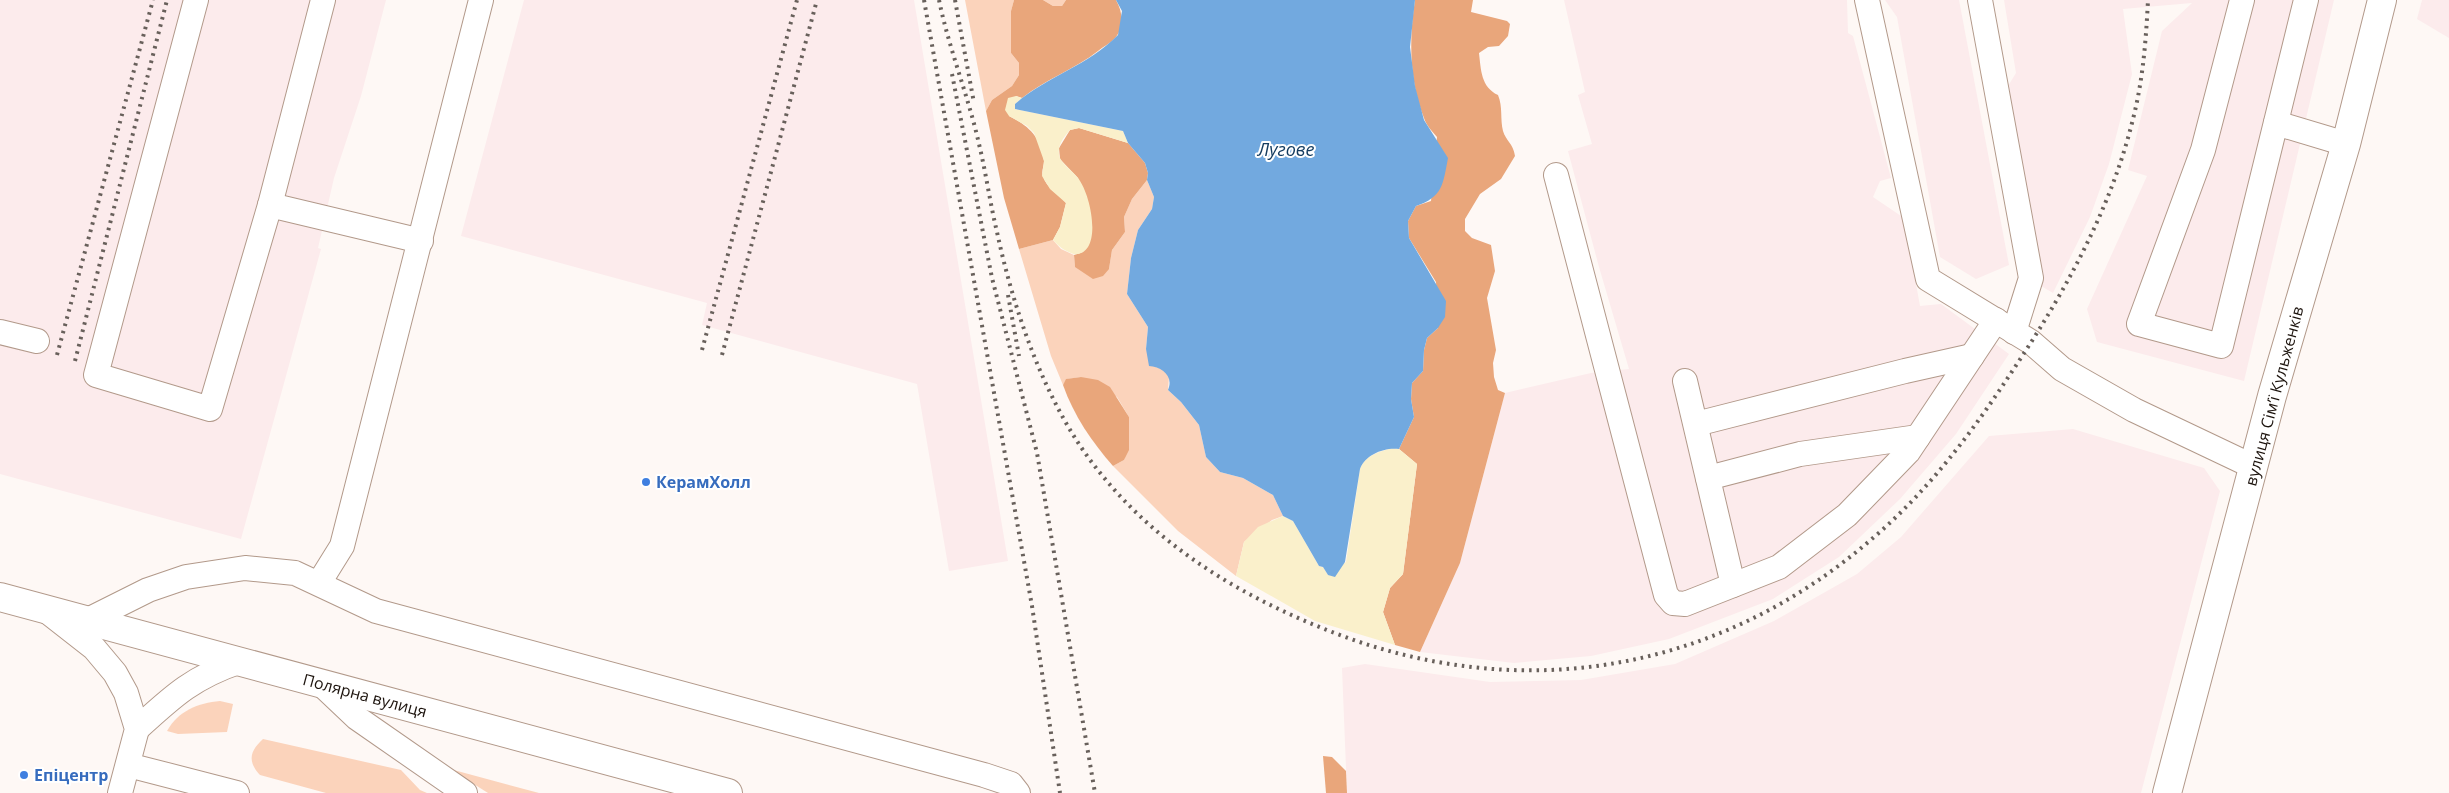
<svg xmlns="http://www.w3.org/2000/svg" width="2449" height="793" font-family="'Open Sans',sans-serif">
  <rect width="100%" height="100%" fill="#fef8f5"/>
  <g fill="#fcebec">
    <polygon points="0,0 386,0 361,96 334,178 318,248 321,249 241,539 0,474"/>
    <polygon points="524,0 914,0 1008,561 949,571 917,384 702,325 707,303 461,236"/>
    <polygon points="1564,0 1847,0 1848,33 1853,36 1891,178 1880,181 1873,197 1904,218 1920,306 1941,304 2009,354 1956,434 1900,499 1839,557 1773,599 1669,639 1591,656 1514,663 1420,652 1460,563 1505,393 1591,373 1629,369 1599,267 1568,151 1592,144 1578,95 1585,92"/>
    <polygon points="1885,0 1959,0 2009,265 1976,279 1940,257 1897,17"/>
    <polygon points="2004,0 2334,0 2244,381 2097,342 2087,309 2147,176 2128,170 2162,31 2192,3 2123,9 2132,74 2109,164 2090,217 2053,293 2041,286 2008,86 2016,73"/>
    <polygon points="2422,0 2449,0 2449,38 2417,19"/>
    <polygon points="2073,429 2204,468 2220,491 2141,793 1347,793 1342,668 1365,664 1490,682 1581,680 1675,664 1774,621 1857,574 1901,537 1989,436"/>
  </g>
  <g fill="#fbd3bb">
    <polygon points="965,0 1014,0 1011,11 1011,53 1019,63 1019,75 1012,86 992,100 986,111"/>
    <polygon points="1043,0 1066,0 1062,6 1053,6"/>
    <polygon points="1147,180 1154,197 1152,209 1138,230 1131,258 1127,294 1148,327 1146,349 1156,367 1164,370 1169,377 1168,390 1181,402 1199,425 1206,457 1220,472 1243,478 1273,495 1283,516 1272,520 1244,542 1236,576 1178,531 1113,466 1124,460 1129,439 1129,417 1117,397 1081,377 1067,379 1063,385 1051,356 1019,249 1053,240 1061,249 1074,255 1075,267 1109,269 1112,250 1125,232 1124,217 1132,199"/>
    <path d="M 220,701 L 233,704 L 227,732 L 178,734 L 167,731 C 178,711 198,703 220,701 Z"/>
    <path d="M 263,739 L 401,770 L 420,790 L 427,793 L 326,793 L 260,775 C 247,761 250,751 263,739 Z"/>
    <polygon points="450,769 539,793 488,793"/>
  </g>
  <g fill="#e9a67b">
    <path d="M 1014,0 L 1043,0 L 1053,6 L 1062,6 L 1066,0 L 1116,0 C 1122,11 1125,25 1116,37 C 1111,43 1104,46 1098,51 C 1075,69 1046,79 1022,98 L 1016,96 L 1009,116 C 1029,126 1041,137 1044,161 C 1044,166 1041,172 1043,176 C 1046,188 1059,194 1066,203 L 1060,227 L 1053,240 L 1019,249 L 1004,198 L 986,111 L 992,100 L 1012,86 L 1019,75 L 1019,63 L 1011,53 L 1011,11 Z"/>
    <path d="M 1415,0 L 1473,0 L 1471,12 L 1507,21 L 1510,24 L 1508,36 L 1499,46 L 1488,47 L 1479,53 C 1481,70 1481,87 1498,95 C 1503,107 1500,119 1503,131 C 1506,141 1513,143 1515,156 L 1501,179 L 1480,194 L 1465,219 L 1465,231 L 1472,238 L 1491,245 L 1495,271 L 1487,298 L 1496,350 L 1493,363 L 1494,377 L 1498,390 L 1505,393 L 1460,563 L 1420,652 L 1395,645 L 1383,612 L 1390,588 L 1403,574 L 1417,464 L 1399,449 L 1414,417 L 1411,399 L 1412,383 L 1423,371 L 1424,350 L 1427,338 L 1438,328 L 1436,282 L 1409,238 L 1408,221 L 1416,206 L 1431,201 L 1437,137 C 1432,131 1426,125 1424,118 C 1409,81 1409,38 1415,0 Z"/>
    <polygon points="1079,128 1128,143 1145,163 1148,173 1147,180 1132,199 1124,217 1125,232 1112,250 1109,269 1103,276 1093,279 1075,267 1074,255 1083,252 1091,237 1089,211 1078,178 1060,159 1059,148 1070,130"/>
    <path d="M 1081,377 L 1098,380 L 1110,387 L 1129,417 L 1129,450 L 1124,460 L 1113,466 C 1092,442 1074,416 1063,385 L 1066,379 Z"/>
    <polygon points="1323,756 1332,757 1346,771 1347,793 1326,793"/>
  </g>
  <g fill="#faf0cb">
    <path d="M 1016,96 L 1022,98 L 1015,104 L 1015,109 L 1123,131 L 1128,143 L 1079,128 L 1070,130 C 1063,138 1056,147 1060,158 C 1063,165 1073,171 1078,178 C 1089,192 1098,231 1088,247 C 1084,253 1077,256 1071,253 C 1063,250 1059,246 1053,240 L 1060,227 L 1066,203 L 1050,189 L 1042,176 L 1044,161 L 1034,133 L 1027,126 L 1009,116 L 1005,110 L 1008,98 Z"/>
    <path d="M 1392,448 L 1399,449 L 1417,464 L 1403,574 L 1390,588 L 1383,612 L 1395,645 L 1315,621 L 1236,576 L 1244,542 L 1258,527 L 1283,516 L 1293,521 L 1319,566 L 1323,567 L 1328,575 L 1346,562 L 1360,469 C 1365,455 1379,452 1392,448 Z"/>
  </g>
  <path fill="#72a9df" d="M 1116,0 L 1415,0 L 1410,47 L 1415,86 L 1424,120 L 1448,158 C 1443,184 1443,197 1416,206 L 1408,221 L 1409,238 L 1446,301 L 1445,317 L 1438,328 L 1427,338 L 1424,350 L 1423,371 L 1412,383 L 1411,399 L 1414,417 L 1399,449 C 1384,447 1365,455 1360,469 L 1345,562 L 1335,577 L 1328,575 L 1323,567 L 1319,566 L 1293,521 L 1283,516 L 1273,495 L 1243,478 L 1220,472 L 1206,457 L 1199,425 L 1181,402 L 1168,390 C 1174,376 1162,367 1149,366 L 1146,349 L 1148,327 L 1127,294 L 1131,258 L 1138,230 L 1152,209 L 1154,197 L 1147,180 L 1148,173 L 1145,163 L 1128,143 L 1123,131 L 1015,109 L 1015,104 C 1046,77 1089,65 1118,35 L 1122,11 Z"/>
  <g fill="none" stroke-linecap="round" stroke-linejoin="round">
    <defs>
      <g id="minor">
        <polyline points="196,0 96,375 210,409 270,205 323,0"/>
        <polyline points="1867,0 1928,279 2031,342 2062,369 2134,410 2254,467"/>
        <polyline points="1980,0 2031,278 2014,332"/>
        <polyline points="2242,0 2203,150 2139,324 2221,346 2306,0"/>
        <polyline points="2276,123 2346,144"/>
        <polyline points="1556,175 1666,595 1673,603 1685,604 1779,567 1847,515 1908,452 1996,320"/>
        <polyline points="270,205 421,241"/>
        <polyline points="0,332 37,341"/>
        <polyline points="1685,381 1733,585"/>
        <polyline points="1696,424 1905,371 1972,356"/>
        <polyline points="1708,478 1800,454 1918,437"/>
        <polyline points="319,583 342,546 481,0"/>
        <polyline points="48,612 94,648 115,673 126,693 137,729 120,793"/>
        <polyline points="88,620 148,590 186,577 245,568 295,573 376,611 984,775 1011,784 1018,793"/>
        <polyline points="319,682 357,718 465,793"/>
        <path d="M 137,729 C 173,696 193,677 241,661"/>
        <polyline points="128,765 237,793"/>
      </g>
      <g id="major">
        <path id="s1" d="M 0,597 L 728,793"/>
        <polyline points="2167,793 2272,396 2346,144 2382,0"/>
      </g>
    </defs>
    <use href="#minor" stroke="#b2998a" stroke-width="26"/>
    <use href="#major" stroke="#b2998a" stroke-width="30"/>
    <use href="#minor" stroke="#fff" stroke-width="24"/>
    <use href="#major" stroke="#fff" stroke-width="28"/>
    <g stroke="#68605b" stroke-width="4" stroke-dasharray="2.5 5" stroke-linecap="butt">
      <polyline points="924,0 1032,606 1060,793"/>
      <path d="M 939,0 C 949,49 968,95 979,144 C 986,173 990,203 997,232 C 1014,312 1046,405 1097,469 C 1158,547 1242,597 1332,632 C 1522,706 1719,672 1873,538 C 1929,490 1973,431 2013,370 C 2065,292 2111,209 2133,119 C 2143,80 2146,40 2148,0"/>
      <polyline points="955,0 974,103"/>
      <polyline points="952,74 992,278 1037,453 1095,793"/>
      <polyline points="1008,295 1019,356"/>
      <polyline points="702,350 797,0"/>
      <polyline points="57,355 153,0"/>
      <polyline points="722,355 817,0"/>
      <polyline points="75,361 167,0"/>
    </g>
  </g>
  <g fill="#3f7fe0" stroke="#fff" stroke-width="2">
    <circle cx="646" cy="482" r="5"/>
    <circle cx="24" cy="775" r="5"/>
  </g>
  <g text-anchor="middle" stroke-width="4" stroke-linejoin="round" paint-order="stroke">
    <g font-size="16" fill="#1c130d" stroke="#fff">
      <text transform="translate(2274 396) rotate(-75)" y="6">вулиця Сімʼї Кульженків</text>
      <text dy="6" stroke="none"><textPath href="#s1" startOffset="378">Полярна вулиця</textPath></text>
    </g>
    <g font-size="16" font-weight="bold" fill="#366cbe" stroke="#fff" text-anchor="start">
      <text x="656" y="488">КерамХолл</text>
      <text x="34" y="781">Епіцентр</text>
    </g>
    <g font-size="18" font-style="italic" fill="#153d61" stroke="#fff">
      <text x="1286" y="156">Лугове</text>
    </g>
  </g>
</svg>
